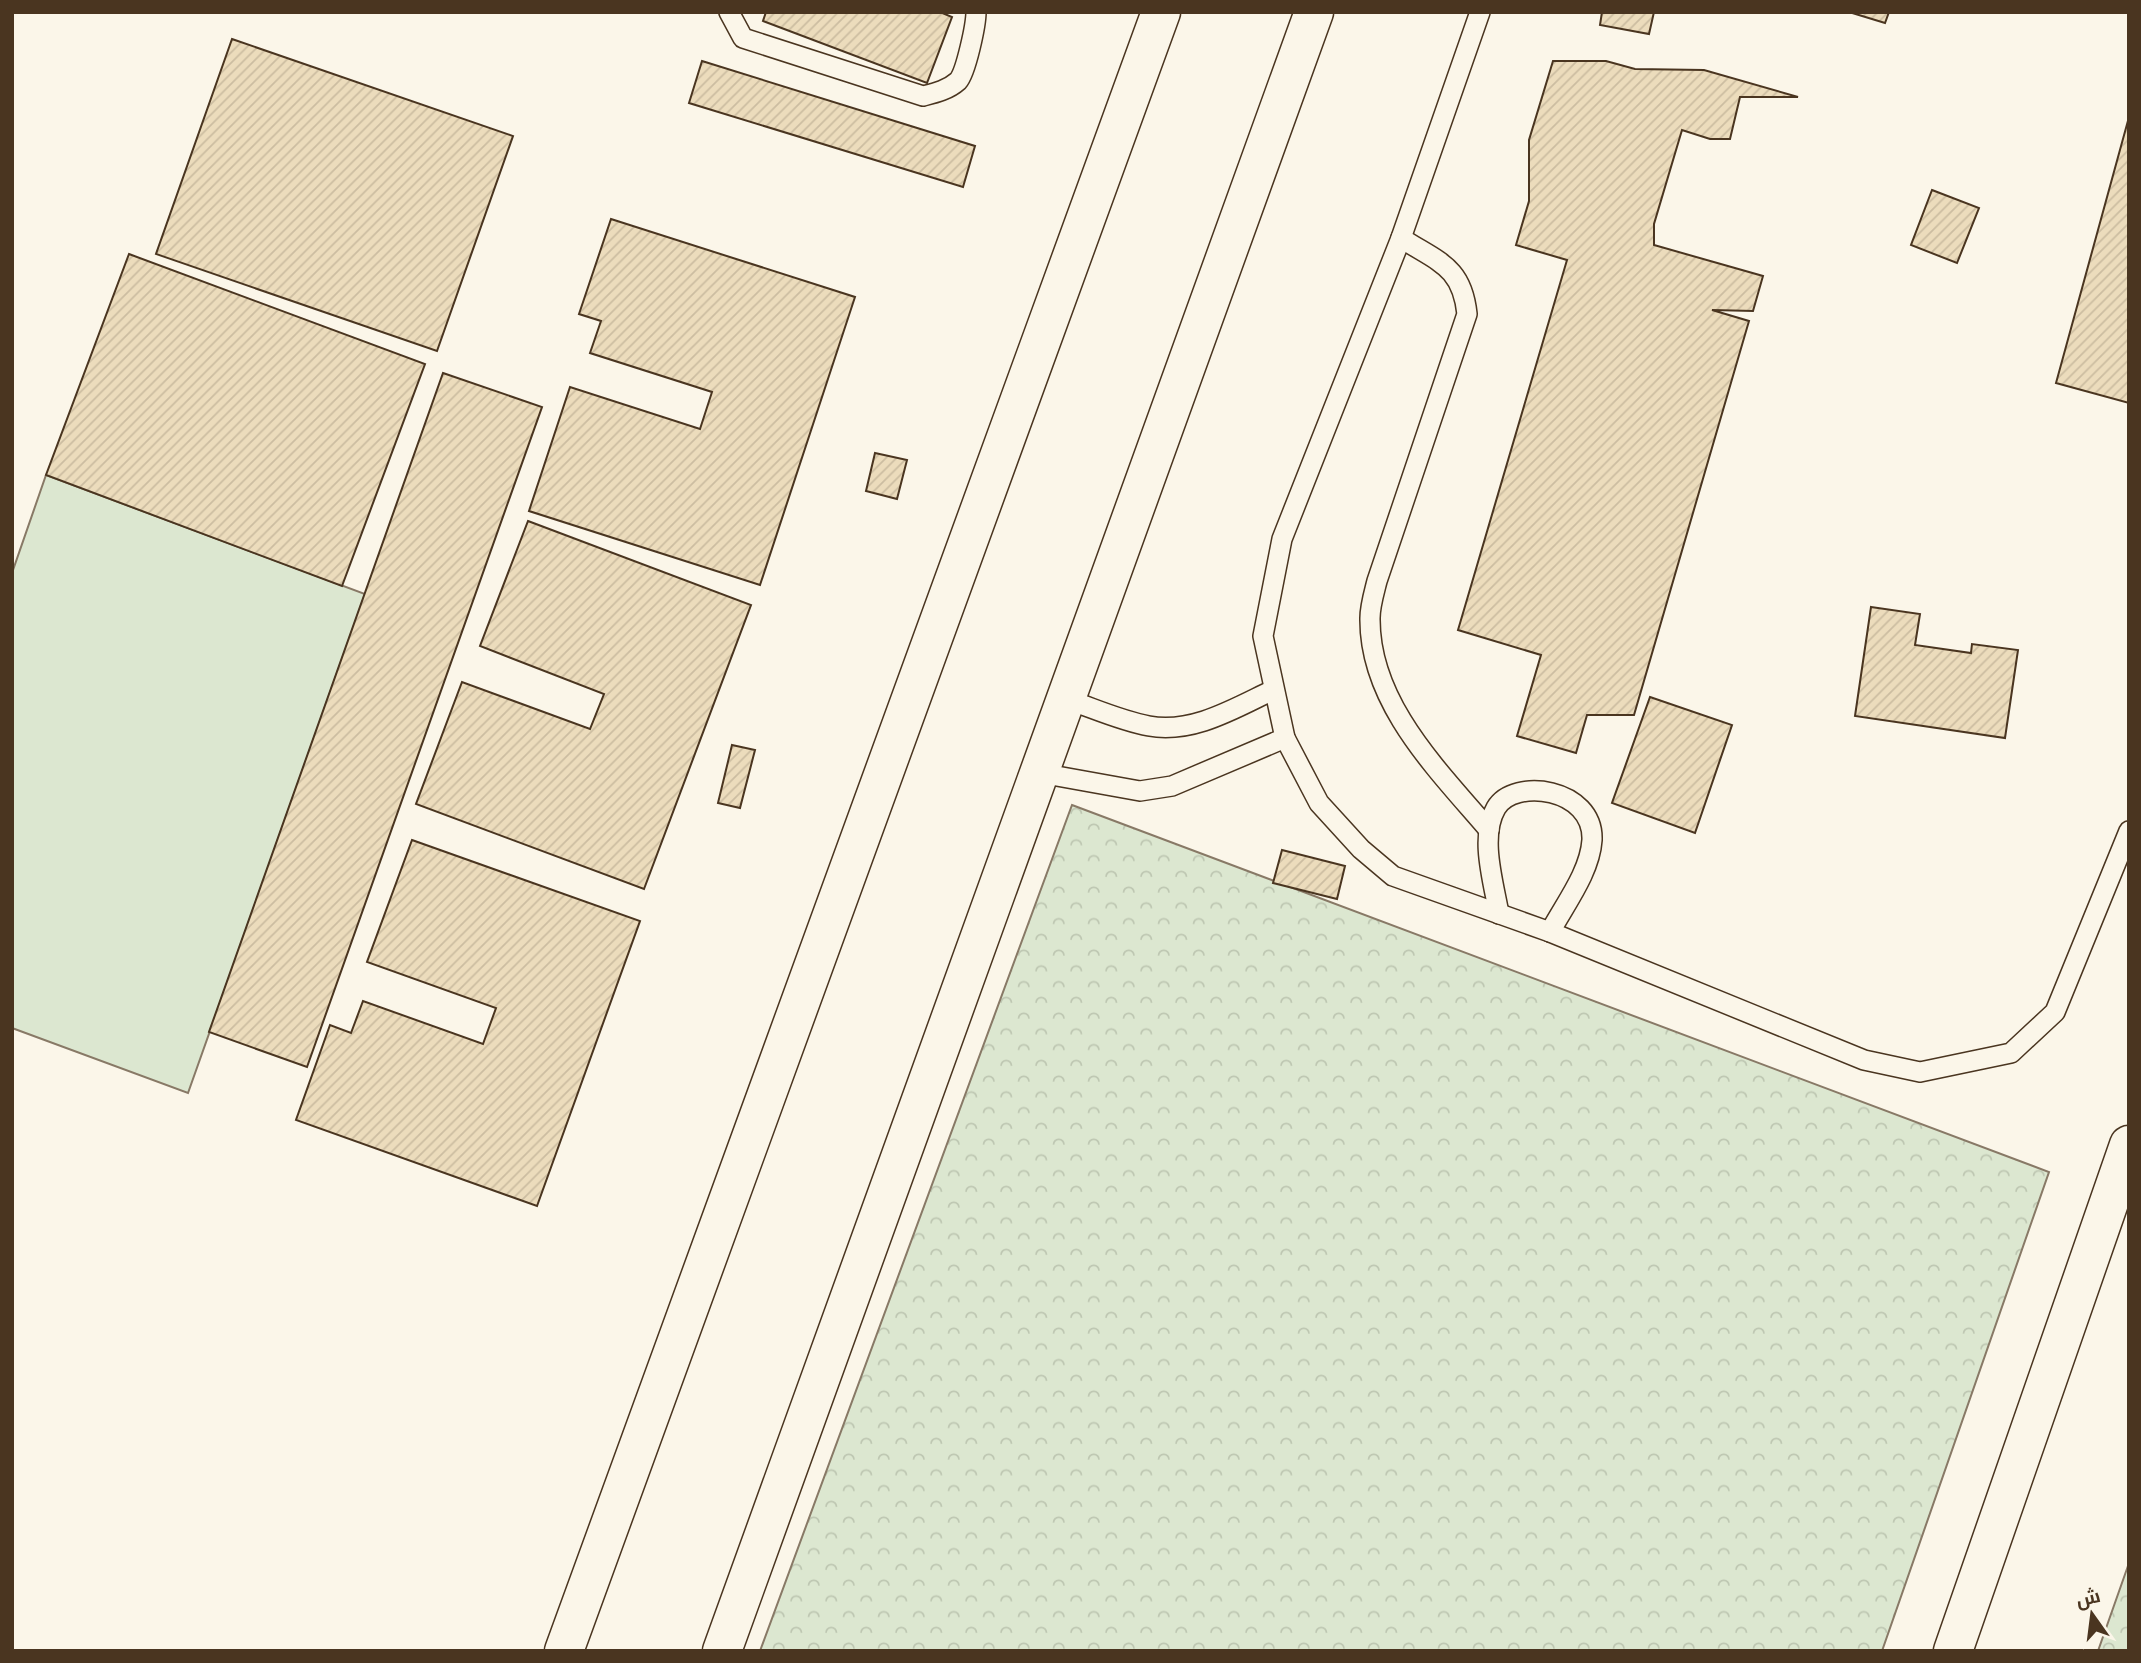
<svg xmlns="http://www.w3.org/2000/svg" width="2141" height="1663" font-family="Manrope,Cairo,sans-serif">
  <defs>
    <pattern id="park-crowns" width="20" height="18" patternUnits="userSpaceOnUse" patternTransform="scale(1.75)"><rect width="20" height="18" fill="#dce7d0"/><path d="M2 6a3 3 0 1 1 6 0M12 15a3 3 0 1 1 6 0" fill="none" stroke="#bec7b2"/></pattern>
    <pattern id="building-hatch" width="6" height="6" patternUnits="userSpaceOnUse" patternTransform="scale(1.75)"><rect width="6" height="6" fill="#ecdcbc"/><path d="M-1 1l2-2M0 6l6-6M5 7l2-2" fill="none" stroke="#ccbda1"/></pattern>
  </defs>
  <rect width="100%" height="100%" fill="#fbf6e9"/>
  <g fill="url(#park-crowns)" stroke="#887966" stroke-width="2">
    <polygon points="1072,805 2049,1172 1882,1651 760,1651"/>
    <polygon points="2129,1563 2129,1651 2098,1651"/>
  </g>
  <polygon fill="#dce7d0" stroke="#887966" stroke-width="2" points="46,475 365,594 188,1093 12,1028 12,573"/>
  <g fill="url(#building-hatch)" stroke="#4a3520" stroke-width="2">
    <polygon points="766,12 940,12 952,17 927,83 763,21"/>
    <polygon points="1602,12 1654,12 1649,34 1600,25"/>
    <polygon points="1849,12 1889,12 1885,23"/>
    <polygon points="232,39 513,136 437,351 156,254"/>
    <polygon points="702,61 975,146 963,187 689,103"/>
    <polygon points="1553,61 1606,61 1635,69 1704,70 1798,97 1740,97 1730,139 1710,139 1682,130 1654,224 1654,245 1763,276 1753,311 1712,310 1749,321 1634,715 1587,715 1576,753 1517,736 1541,655 1458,630 1567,260 1516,245 1529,201 1529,140"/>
    <polygon points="2129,117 2129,403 2056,383"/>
    <polygon points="1932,190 1979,208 1957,263 1911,245"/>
    <polygon points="611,219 855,297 760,585 529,511 570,387 700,429 712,392 590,353 601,321 579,314"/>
    <polygon points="129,254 425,364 342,586 46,475"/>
    <polygon points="443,373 542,407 307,1067 209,1032"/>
    <polygon points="875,453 907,460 897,499 866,491"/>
    <polygon points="528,521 751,605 644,889 416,804 462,682 590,729 604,694 480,646"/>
    <polygon points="1871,607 1920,614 1915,645 1971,653 1972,644 2018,650 2005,738 1855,716"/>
    <polygon points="1650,697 1732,725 1695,833 1612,803"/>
    <polygon points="732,745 755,750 740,808 718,803"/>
    <polygon points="412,840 640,921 537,1206 296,1120 330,1025 351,1033 363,1001 483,1044 496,1008 367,962"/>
    <polygon points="1282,850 1345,866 1337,899 1273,883"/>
  </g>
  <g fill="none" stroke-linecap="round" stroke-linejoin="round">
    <defs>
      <g id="service">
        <path d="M 729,12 L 743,38 L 923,96 C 935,93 948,90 958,81 C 966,72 976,25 976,12"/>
        <polyline points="1480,12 1401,238 1282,539 1263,636 1285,738 1319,803 1361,849 1393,876 1550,932 1864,1060 1920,1072 2011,1053 2055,1012 2129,831"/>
        <path d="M 1401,238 C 1438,262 1462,266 1467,314 L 1377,581 C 1374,593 1370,606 1370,618 C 1369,703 1438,770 1489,830"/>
        <path d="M 1066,699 C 1093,708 1121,721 1149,726 C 1193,734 1235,708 1273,690"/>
        <polyline points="1040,773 1140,791 1172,786 1285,738"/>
        <path d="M 1499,914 C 1494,884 1479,837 1496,808 C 1514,777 1594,788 1592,840 C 1590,872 1565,904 1550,932"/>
      </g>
      <polyline id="minor" points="1953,1651 2129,1145"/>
      <g id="tertiary">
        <polyline points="564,1651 1161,12"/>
        <polyline points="722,1651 1314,12"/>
      </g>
    </defs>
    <use href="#service" stroke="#4a3520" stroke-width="22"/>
    <use href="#minor" stroke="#4a3520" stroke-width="41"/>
    <use href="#tertiary" stroke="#4a3520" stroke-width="41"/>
    <use href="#service" stroke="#fbf6e9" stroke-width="19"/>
    <use href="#minor" stroke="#fbf6e9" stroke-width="38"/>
    <use href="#tertiary" stroke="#fbf6e9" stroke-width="38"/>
  </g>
  <rect width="2141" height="1663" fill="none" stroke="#4a3520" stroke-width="28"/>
  <g transform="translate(2092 1614) rotate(346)" stroke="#fbf6e9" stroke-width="5" paint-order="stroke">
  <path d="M0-5L12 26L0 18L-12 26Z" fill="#4a3520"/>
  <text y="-10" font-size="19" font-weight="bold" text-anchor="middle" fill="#4a3520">ش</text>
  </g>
</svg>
